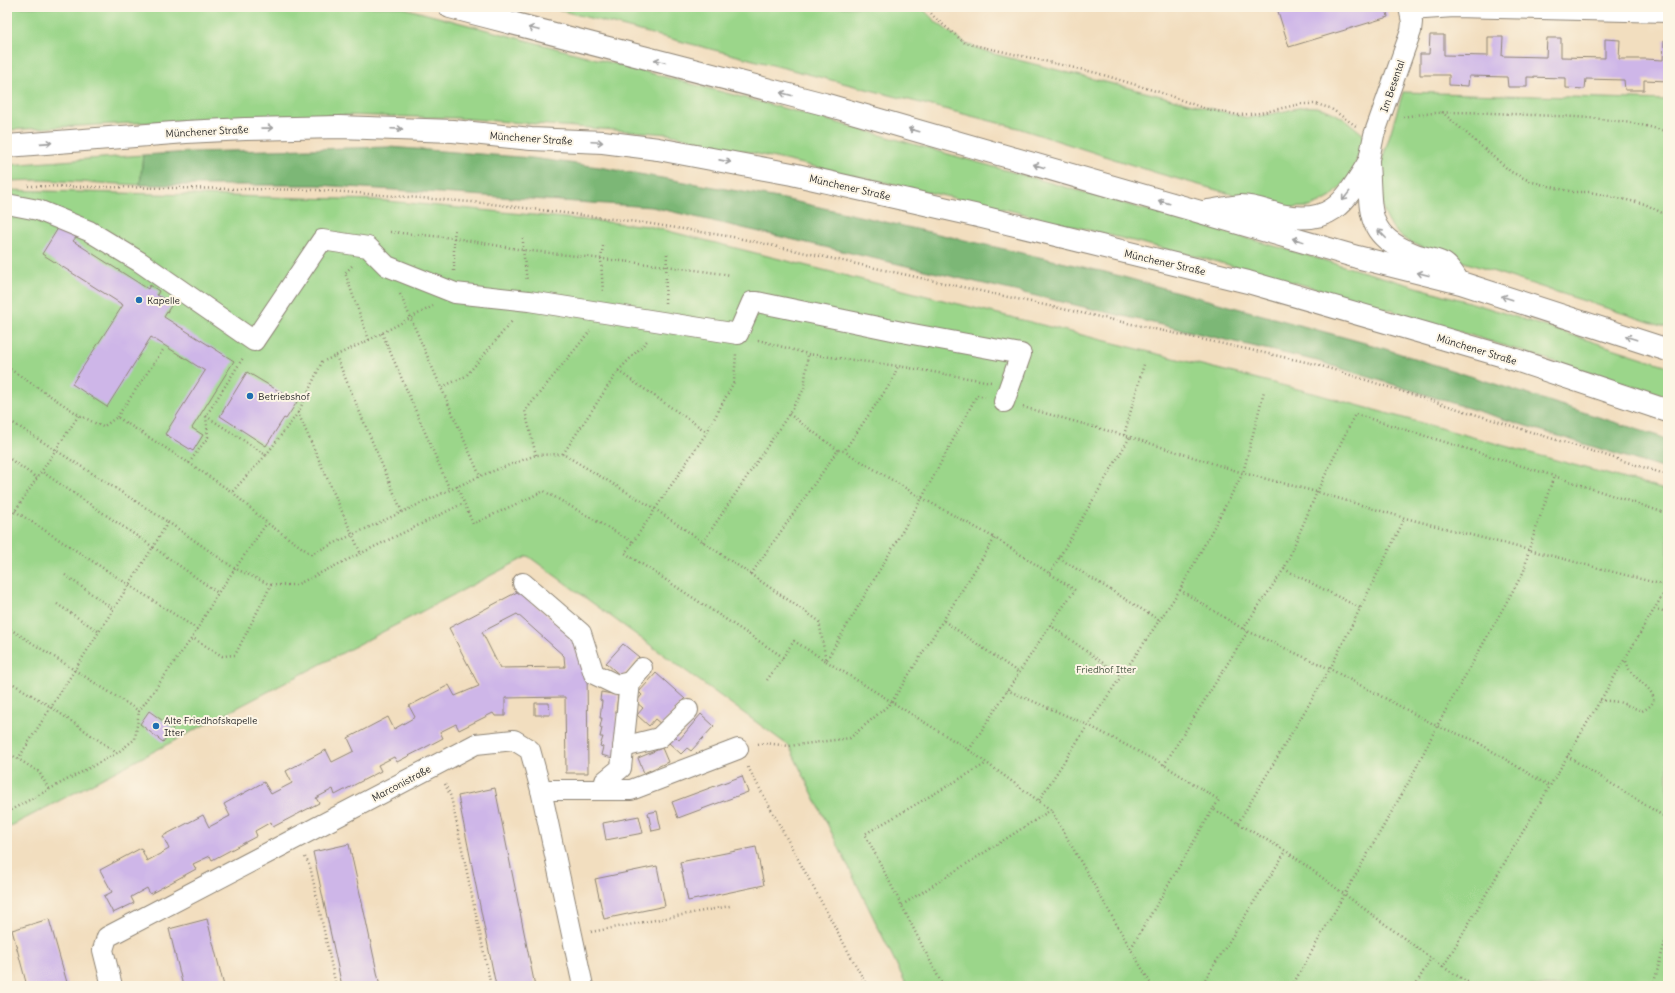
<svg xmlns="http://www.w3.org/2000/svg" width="1675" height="993" font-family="Delius,sans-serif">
  <rect width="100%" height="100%" fill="#fcf5e5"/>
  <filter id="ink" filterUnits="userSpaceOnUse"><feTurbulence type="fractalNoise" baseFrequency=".025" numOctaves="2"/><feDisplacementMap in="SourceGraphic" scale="8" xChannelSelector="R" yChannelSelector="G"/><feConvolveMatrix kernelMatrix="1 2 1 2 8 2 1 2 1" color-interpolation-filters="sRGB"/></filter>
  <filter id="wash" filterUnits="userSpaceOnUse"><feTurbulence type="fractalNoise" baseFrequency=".012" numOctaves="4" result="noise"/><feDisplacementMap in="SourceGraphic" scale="16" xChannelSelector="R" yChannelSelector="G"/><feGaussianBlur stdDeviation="0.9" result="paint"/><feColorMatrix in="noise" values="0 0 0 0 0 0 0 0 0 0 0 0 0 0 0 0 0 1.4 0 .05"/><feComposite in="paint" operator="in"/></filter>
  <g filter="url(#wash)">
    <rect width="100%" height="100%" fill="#f2debf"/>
    <g fill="#9bd68a" stroke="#63805a">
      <polygon points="7,7 400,7 817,117 1278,247 1479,305 1668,366 1668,397 1348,297 1214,261 1008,210 668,134 457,118 337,115 133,123 7,130"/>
      <path d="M 547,7 L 921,7 L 936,22 L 966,44 L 994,54 L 1248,118 C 1257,116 1267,115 1276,113 C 1292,110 1307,103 1324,109 C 1340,114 1352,125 1365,136 L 1352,173 L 1341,187 L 1331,197 L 1320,203 L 1310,207 L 1280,208 L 1157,173 L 1018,128 Z"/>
      <path d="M 1403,92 L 1668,100 L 1668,328 L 1430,251 C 1421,247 1410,243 1402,237 C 1381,221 1377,192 1380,167 Z"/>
      <polygon points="143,155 140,185 42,180 7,181 7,165"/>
      <polygon points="7,190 376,200 648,226 1313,393 1668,491 1668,986 907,986 789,746 528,556 7,828"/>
    </g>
    <polygon fill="#7cb776" stroke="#547150" points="389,147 532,158 599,167 656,177 784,199 1105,272 1376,346 1661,437 1668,440 1668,470 1317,361 652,207 318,185 140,185 143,155 191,152"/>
    <g id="blocks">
      <g fill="#ceb6e8" fill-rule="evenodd">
        <polygon points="1281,7 1386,7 1388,17 1289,47 1277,8"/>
        <polygon points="1430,35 1444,35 1444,55 1488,56 1488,37 1503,37 1502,56 1546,57 1547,38 1561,38 1561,57 1605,58 1605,39 1620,40 1619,59 1645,59 1663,60 1664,40 1668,40 1668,81 1644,80 1644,90 1625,90 1624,80 1586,79 1585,89 1566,88 1566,78 1527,77 1527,87 1508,87 1507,77 1469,76 1468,86 1449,85 1449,75 1420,75 1420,54 1429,54"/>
        <polygon points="60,225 77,236 73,241 148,289 150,285 159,291 157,295 172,304 164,317 234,361 192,428 203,435 193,451 165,434 205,371 151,337 107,407 72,384 123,305 42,254"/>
        <polygon points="247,372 297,402 286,419 284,418 266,446 220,416"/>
        <path d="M 519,591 L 579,643 L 587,667 L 588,773 L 566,773 L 565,697 L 505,698 L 505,716 L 495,716 L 493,713 L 459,730 L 456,724 L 440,732 L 443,738 L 430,745 L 397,762 L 394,757 L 378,765 L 381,771 L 335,795 L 333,789 L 316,798 L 319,803 L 273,827 L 271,822 L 255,831 L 257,836 L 212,860 L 210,856 L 193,864 L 196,869 L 150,894 L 147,888 L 131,897 L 134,903 L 113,913 L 104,896 L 112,892 L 100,870 L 141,848 L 147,861 L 169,849 L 163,836 L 203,815 L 209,827 L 230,816 L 224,804 L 264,782 L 271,794 L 292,783 L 286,771 L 326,750 L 332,762 L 354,751 L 348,738 L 388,717 L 394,729 L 415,717 L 409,706 L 449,685 L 455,696 L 479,686 L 449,628 ZM 517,614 L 564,656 L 565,667 L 500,668 L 482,632 Z"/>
        <polygon points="623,644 639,657 622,677 606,663"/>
        <polygon points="656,673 685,699 662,725 655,719 649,726 637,715 643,708 636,702 642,695 639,692"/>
        <polygon points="601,692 618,695 616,713 618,713 616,721 618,722 617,759 601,755 603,747 600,746 603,737 600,737 602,728 600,727 602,718 600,718 602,701 600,700"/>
        <polygon points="535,703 549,703 550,715 535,715"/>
        <polygon points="149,711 173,728 163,742 140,724"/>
        <polygon points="701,714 714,726 691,751 687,748 681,754 669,743 675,736 679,740"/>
        <polygon points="662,748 668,762 644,773 638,758"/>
        <polygon points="742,776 748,792 678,818 672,802"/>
        <polygon points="495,788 528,952 535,986 496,986 458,796"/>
        <polygon points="657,811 661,829 652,831 648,813"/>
        <polygon points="639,816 643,833 606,840 603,823"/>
        <polygon points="349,844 365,916 380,986 342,986 313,852"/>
        <polygon points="756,847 764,885 688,901 680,862"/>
        <polygon points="657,866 665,906 604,919 595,879"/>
        <polygon points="49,919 68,986 27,986 12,930"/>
        <polygon points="207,919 224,986 183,986 169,929"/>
      </g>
    </g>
  </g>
  <g filter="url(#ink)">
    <use href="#blocks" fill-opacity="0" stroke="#8e8475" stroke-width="1"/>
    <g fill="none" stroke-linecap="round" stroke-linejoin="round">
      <defs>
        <g id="minor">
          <polyline points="1410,10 1454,7 1668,12"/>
          <polyline points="1368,164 1374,135 1411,31 1412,22 1409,7"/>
          <polyline points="7,204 38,210 89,231 140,262 254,341 322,240 368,247 387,266 455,293 529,301 738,334 752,302 757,302 902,332 1021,354 1004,402"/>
          <polyline points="523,583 581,633 594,674 617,685 630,682"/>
          <polyline points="623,747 659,738 688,710"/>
          <polyline points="541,790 631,790 738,749"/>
          <polyline points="604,790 605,781 621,768 630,682 642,668"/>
          <polyline points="112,986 103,950 107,937 476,744 514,740 530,750 541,790 583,986"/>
        </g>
        <g id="major">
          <polyline points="450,7 824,104 1357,257 1461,283 1668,350"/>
          <polyline points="7,146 186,132 245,129 339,127 453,131 531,139 603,142 658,149 792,174 974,215 1248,282 1507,357 1668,411"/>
          <path d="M 1368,164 C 1372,212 1363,236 1418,256 C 1426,258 1437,260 1444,264 C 1449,267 1453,274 1456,278"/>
          <path d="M 1208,211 C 1218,210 1230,207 1241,206 C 1253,206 1268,212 1280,215 C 1331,226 1344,203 1368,164"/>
        </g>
      </defs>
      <use href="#minor" stroke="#8e8475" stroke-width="22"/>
      <use href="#major" stroke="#8e8475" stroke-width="24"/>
      <g stroke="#8e8475" stroke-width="2.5" stroke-dasharray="1 3" stroke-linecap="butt">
        <polyline points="926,7 935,18 965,43 1097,73 1159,92 1206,109 1239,115 1260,113 1301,104 1316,104 1330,108 1356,126"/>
        <polyline points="1442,112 1511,172 1532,182 1573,192 1590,192 1645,204 1668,216"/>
        <path d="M 1403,117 C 1446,109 1489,113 1533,115 C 1578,117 1624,118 1668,132"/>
        <polyline points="28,186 318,190 484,203 645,223 733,237 1315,364 1668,475"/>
        <polyline points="390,232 454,238 523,250 666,266 731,275"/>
        <polyline points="523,238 523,250 527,281"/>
        <polyline points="603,246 601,259 603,293"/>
        <polyline points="352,266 345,273 369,340"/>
        <polyline points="454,271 454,238 455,228"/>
        <polyline points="400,294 480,476"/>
        <polyline points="665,303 667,254"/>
        <polyline points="382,333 450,490"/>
        <polyline points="758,340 808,354 898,366 991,382"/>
        <polyline points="336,356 402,512"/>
        <polyline points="7,367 79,415 103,427 117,417 189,463 232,492 267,523 311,554 480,476 536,455 563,454 655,509 819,621 826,661 969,750 1051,810 1152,986"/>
        <polyline points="618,371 707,432"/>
        <polyline points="442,387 466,376 513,320"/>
        <polyline points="1023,407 1130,437 1243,473 1317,492 1405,518 1668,586 1443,967 1474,986"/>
        <polyline points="298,413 322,362 369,340 433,306"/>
        <polyline points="789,414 838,450"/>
        <polyline points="206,416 266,455 232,492"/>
        <polyline points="117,417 163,350"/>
        <polyline points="7,419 168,522 153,547 41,471"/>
        <polyline points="1124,435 1144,364"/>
        <polyline points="563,454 618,371 647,341"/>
        <polyline points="266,455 298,413 361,554"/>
        <polyline points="536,455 525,411 590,331"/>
        <polyline points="7,457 37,478"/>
        <polyline points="189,463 208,437 206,416 243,358"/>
        <polyline points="457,486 473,524 544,491 633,542 625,553 783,657 794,641 826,661 922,498 977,395 985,397"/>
        <polyline points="7,511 13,514"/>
        <polyline points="15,511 197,629"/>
        <polyline points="168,522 234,568 271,585 235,655 222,656 193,638"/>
        <polyline points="7,523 79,415"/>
        <polyline points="633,542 707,432 734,382 736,354"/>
        <polyline points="703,542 789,414 804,389 808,354"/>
        <polyline points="1059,558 1159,620"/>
        <polyline points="1284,569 1360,608"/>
        <polyline points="1050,573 1130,437"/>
        <polyline points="751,574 838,450 844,451 892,381 898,366"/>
        <polyline points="65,575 113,609"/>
        <polyline points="271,585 296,585 464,503"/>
        <polyline points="1180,590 1243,629 1330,669 1437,726 1474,740 1549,786"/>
        <polyline points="57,604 98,631"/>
        <polyline points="1654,609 1668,612"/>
        <polyline points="944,621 1019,673"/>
        <polyline points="1050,625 1121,676"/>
        <polyline points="7,627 139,711 192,638 218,593 267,523"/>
        <polyline points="1243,629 1284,569 1317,492 1355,414 1554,476 1668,514"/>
        <polyline points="7,680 51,707 117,753"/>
        <polyline points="767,680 783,657"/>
        <polyline points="1007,690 1088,725 1164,765 1219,800 1213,809 1286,851 1443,967"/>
        <path d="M 1600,700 L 1619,702 L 1642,711 C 1670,698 1639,683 1630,671 C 1628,667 1627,663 1625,659"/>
        <polyline points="758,744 765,743 789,746 850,738 891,703 995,538 922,498 844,451"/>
        <polyline points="969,750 1050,625 1075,590 995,538"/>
        <polyline points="7,752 39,772 49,789"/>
        <polyline points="1567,756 1668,819"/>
        <polyline points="18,759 153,547 218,593"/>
        <polyline points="1164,765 1248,631"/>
        <polyline points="748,767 867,986"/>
        <polyline points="445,784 451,797 491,986"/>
        <polyline points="1039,800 1088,725 1180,590 1243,473 1264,391"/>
        <polyline points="7,812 117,753 135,739 139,711"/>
        <polyline points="1238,823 1330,669 1405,518"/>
        <polyline points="305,857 310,866 336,986"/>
        <polyline points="902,905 1051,810"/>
        <polyline points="591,932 730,906"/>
        <polyline points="1131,948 1213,809"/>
        <polyline points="943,986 865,834 987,763"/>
        <polyline points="1201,986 1286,851"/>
        <polyline points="1292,986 1411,778 1437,726 1524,571 1529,549 1554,476"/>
        <polyline points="1415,986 1431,958"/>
        <polyline points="1653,986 1668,931"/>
      </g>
      <use href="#minor" stroke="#fff" stroke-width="20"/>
      <use href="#major" stroke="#fff" stroke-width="22"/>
    </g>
    <defs><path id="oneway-shaft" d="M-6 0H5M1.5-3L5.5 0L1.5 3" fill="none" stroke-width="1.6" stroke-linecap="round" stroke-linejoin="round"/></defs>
    <g stroke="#a0a0a0">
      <use href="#oneway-shaft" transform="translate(534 29) rotate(-166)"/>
      <use href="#oneway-shaft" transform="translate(660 61) rotate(-166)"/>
      <use href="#oneway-shaft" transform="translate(786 94) rotate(-166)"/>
      <use href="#oneway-shaft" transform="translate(267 128) rotate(-1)"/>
      <use href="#oneway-shaft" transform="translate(397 129) rotate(2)"/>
      <use href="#oneway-shaft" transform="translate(914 130) rotate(-164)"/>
      <use href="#oneway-shaft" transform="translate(597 142) rotate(3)"/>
      <use href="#oneway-shaft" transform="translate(46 143) rotate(-4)"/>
      <use href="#oneway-shaft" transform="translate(725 161) rotate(11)"/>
      <use href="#oneway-shaft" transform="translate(1039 166) rotate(-164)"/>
      <use href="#oneway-shaft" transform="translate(1346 196) rotate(128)"/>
      <use href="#oneway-shaft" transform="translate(1164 202) rotate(-164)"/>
      <use href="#oneway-shaft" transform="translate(1382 234) rotate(-134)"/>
      <use href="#oneway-shaft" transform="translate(1298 240) rotate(-164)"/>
      <use href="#oneway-shaft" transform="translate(1423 274) rotate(-166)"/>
      <use href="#oneway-shaft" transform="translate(1507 298) rotate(-162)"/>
      <use href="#oneway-shaft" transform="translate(1631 338) rotate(-162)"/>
    </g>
  </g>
  <g fill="#1f6fb2" stroke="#fcf5e5" stroke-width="1.5">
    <circle cx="139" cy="300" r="4"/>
    <circle cx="250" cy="396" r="4"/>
    <circle cx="156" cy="726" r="4"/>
  </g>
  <g text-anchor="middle" stroke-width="4" stroke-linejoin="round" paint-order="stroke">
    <g font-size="10" fill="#2b2b2b" stroke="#fcf5e5">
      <text transform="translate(1392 86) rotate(-71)" y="4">Im Besental</text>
      <text transform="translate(207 131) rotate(-3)" y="4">Münchener Straße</text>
      <text transform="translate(531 138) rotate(4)" y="4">Münchener Straße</text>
      <text transform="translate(850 187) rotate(13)" y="4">Münchener Straße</text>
      <text transform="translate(1165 262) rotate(13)" y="4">Münchener Straße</text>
      <text transform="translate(1477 349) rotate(17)" y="4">Münchener Straße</text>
      <text transform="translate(401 783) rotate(-28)" y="4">Marconistraße</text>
    </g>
    <g font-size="10" fill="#2b2b2b" stroke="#fcf5e5" text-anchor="start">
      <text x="147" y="304">Kapelle</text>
      <text x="258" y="400">Betriebshof</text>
      <text x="164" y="724">Alte Friedhofskapelle<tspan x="164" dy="12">Itter</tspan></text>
    </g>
    <g font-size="10" fill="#475643" stroke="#fcf5e5">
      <text x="1106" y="673">Friedhof Itter</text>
    </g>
  </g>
  <rect width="1675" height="993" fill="none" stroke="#fcf5e5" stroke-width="24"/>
</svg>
